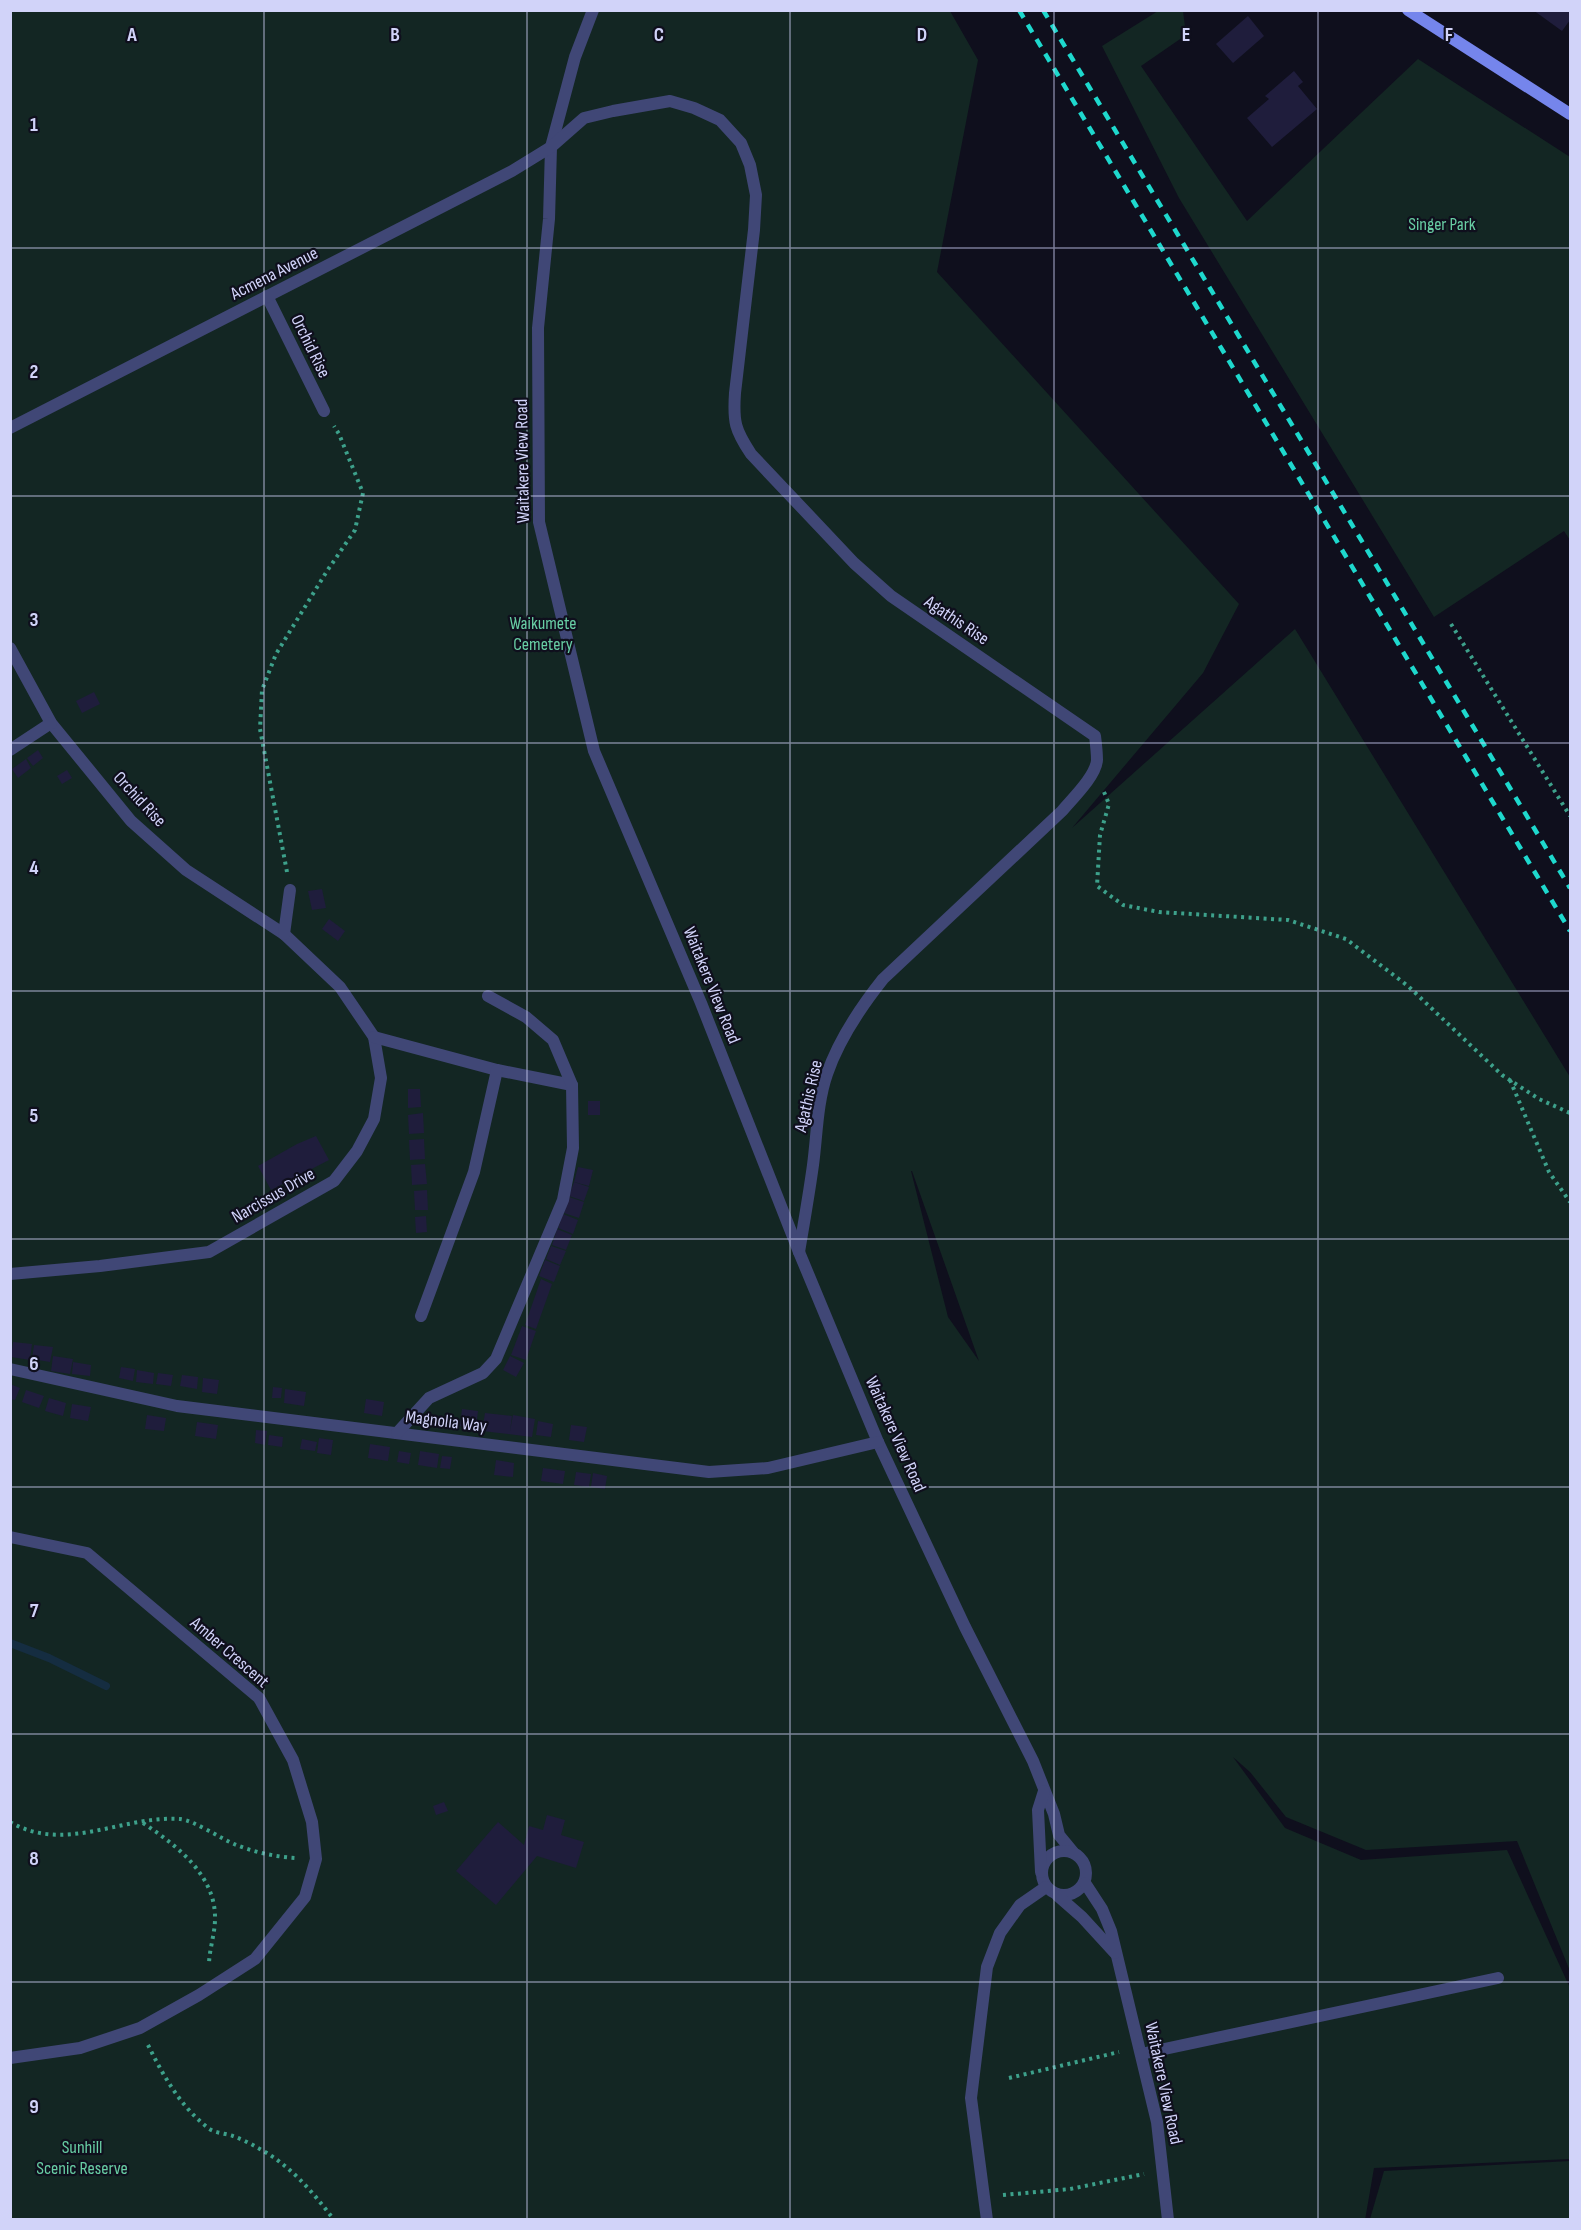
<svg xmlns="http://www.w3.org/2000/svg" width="1581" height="2230" font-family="'Sofia Sans Condensed',sans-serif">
  <rect width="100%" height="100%" fill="#0f0f1d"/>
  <g fill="#132623" fill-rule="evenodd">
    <path d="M 10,11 L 950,11 L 978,60 L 937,272 L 1239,604 L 1203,673 L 1072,828 L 1295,629 L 1570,1077 L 1570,1971 L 1517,1841 L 1366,1850 L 1286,1817 L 1250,1772 L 1233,1757 L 1285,1828 L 1361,1860 L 1507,1850 L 1570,1988 L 1570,2159 L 1374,2168 L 1365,2220 L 11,2219 ZM 911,1171 L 912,1171 L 979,1361 L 948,1317 Z"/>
    <polygon points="1158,11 1183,11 1186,35 1141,66 1247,221 1418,59 1570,157 1570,540 1564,531 1434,617 1179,198 1102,46"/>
    <polygon points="1570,2161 1570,2219 1370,2219 1384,2171"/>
  </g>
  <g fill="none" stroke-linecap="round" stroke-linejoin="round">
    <polyline stroke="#152d41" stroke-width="8" points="10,1643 49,1658 106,1686"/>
  </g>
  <g fill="#1f1d3c">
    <polygon points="1533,10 1570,10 1570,20 1562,31"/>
    <polygon points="1248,16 1264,36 1233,63 1216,44"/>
    <polygon points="1294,71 1303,82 1298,86 1317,109 1272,147 1247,118 1269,99 1265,96"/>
    <polygon points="94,692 100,704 82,713 76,701"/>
    <polygon points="38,750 43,758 33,766 27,758"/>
    <polygon points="26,759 31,768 18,778 12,769"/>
    <polygon points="67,770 72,778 62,784 57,776"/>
    <polygon points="322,889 326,908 312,910 308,891"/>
    <polygon points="329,919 345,931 338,941 322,929"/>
    <polygon points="408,1089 420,1089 421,1107 408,1108"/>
    <rect x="588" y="1101" width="12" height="14"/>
    <polygon points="423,1113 424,1133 409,1134 408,1115"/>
    <polygon points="316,1136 329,1160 271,1190 258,1166 297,1144"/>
    <polygon points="424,1139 425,1159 410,1160 409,1140"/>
    <polygon points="425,1164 427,1184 412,1185 411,1165"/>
    <polygon points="578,1167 593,1170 589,1186 574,1182"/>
    <polygon points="574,1182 589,1187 584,1201 569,1196"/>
    <polygon points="427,1190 428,1210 415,1210 414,1191"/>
    <polygon points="569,1197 584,1202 579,1218 564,1213"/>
    <polygon points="563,1214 578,1220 573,1234 558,1228"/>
    <polygon points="426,1216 427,1232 416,1233 415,1217"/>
    <polygon points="557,1229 572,1235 566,1250 552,1245"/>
    <polygon points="551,1246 566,1251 560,1265 546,1259"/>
    <polygon points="545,1260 560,1266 554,1282 539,1276"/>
    <polygon points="541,1279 552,1284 536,1329 525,1325"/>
    <polygon points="522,1326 536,1331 526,1360 511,1355"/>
    <polygon points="13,1342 32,1344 30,1360 11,1357"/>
    <polygon points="34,1345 53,1347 50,1362 32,1359"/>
    <polygon points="53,1356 73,1359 70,1374 51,1371"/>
    <polygon points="510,1356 524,1363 516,1377 503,1370"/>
    <polygon points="73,1362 91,1365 90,1376 72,1374"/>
    <polygon points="121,1367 135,1369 133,1381 119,1378"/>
    <polygon points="137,1370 154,1373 153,1384 136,1382"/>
    <polygon points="158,1373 173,1375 171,1386 156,1384"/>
    <polygon points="182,1375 198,1377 197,1389 180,1386"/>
    <polygon points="203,1378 219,1380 217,1394 202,1392"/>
    <polygon points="10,1384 20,1388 15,1400 10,1399"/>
    <polygon points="273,1387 282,1388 281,1398 272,1398"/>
    <polygon points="285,1389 306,1392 304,1406 284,1403"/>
    <polygon points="26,1390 44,1396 39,1408 22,1402"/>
    <polygon points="49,1398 66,1403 63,1416 45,1411"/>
    <polygon points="366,1399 384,1402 382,1416 364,1413"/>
    <polygon points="72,1404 91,1407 88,1421 70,1418"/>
    <polygon points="462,1409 478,1411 476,1428 460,1426"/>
    <polygon points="485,1413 512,1416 510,1431 513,1415 535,1419 532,1437 482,1431"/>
    <polygon points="147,1415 166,1418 164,1431 145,1429"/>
    <polygon points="538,1421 553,1424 551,1437 536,1435"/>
    <polygon points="197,1422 218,1425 216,1439 195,1436"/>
    <polygon points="571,1425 587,1427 584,1442 569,1440"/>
    <polygon points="256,1430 267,1431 265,1445 255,1443"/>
    <polygon points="269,1435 283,1437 282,1447 268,1445"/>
    <polygon points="319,1438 333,1440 331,1455 317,1453"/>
    <polygon points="302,1439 317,1442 315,1451 300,1449"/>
    <polygon points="370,1444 390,1447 388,1461 368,1458"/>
    <polygon points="399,1451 411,1453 409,1464 397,1462"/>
    <polygon points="420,1451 439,1454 437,1468 418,1465"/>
    <polygon points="442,1456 452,1457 450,1469 440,1468"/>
    <polygon points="496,1460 514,1463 513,1477 494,1475"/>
    <polygon points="543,1468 565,1471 563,1484 541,1481"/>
    <polygon points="576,1472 591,1474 589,1487 574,1485"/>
    <polygon points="593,1473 607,1476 605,1489 591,1487"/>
    <polygon points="444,1802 448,1811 436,1815 433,1806"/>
    <polygon points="547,1815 565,1820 561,1835 584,1842 576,1868 537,1856 496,1905 456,1871 498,1822 524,1845 529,1826 543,1830"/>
  </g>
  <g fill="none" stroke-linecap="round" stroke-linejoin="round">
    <g stroke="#3da18b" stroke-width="4" stroke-dasharray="3 4.5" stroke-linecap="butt">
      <polyline points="1451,624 1570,816"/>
      <polyline points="1104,792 1109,804 1100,835 1097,886 1123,905 1159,912 1288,920 1346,939 1408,986 1502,1075 1539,1099 1570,1113"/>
      <polyline points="287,872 260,729 262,690 276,654 327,571 355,530 363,493 339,434 334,426"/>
      <polyline points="1510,1080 1549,1172 1570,1202"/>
      <path d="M 10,1822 C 65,1854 123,1815 180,1819 C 193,1820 220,1838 234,1844 C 253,1852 276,1857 296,1858"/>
      <path d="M 143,1823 C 176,1845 216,1875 215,1919 C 215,1934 209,1950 209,1965"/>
      <path d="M 148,2045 C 163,2075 180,2106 207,2127 C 213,2133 224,2133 233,2136 C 241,2139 250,2143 258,2148 C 289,2164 313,2192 334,2220"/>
      <polyline points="1009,2078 1119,2052"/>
      <polyline points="1003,2195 1070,2189 1144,2174"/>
    </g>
    <g stroke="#404776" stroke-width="12">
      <polyline points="593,10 575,57 551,147 549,219 538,328 539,522 594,751 701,1003 799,1252 878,1442 965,1627 1033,1761 1054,1814 1059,1835 1073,1852"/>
      <polyline points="267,296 324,411"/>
      <path d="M 10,428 L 512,171 L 551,147 L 584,118 L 613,111 L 670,101 L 694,108 L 720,120 L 741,143 L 750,165 L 756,195 L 754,230 L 735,393 C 733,422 735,430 751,454 L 854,563 L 891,596 L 1095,736 C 1096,744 1097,753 1097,760 C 1096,776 1072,799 1062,811 L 883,979 C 860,1008 839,1039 827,1074 C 817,1103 817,1135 813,1165 C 809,1194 804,1223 799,1252"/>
      <polyline points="10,648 51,723 131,821 186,870 284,934 340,987 374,1037 381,1078 374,1119 357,1151 334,1181 209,1252 100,1266 10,1274"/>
      <polyline points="10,750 51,723"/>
      <polyline points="284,934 290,890"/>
      <polyline points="374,1037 497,1070 572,1085"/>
      <polyline points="421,1316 474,1172 497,1070"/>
      <polyline points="10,1369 177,1406 709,1472 768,1468 878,1442"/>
      <polyline points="397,1433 429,1398 483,1373 496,1359 563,1200 573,1148 572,1085 553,1040 526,1017 488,996"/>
      <polyline points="10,1537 87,1553 259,1698 293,1760 312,1822 316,1859 305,1897 255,1959 199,1995 140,2028 80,2048 10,2058"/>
      <circle cx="1064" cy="1873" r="22"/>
      <polyline points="1041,1872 1038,1810 1044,1791"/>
      <polyline points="1085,1883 1102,1909 1111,1931 1157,2122 1168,2220"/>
      <polyline points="1058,1896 1082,1917 1115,1953"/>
      <polyline points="1141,2054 1498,1978"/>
      <polyline points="987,2220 971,2098 987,1967 1000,1933 1020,1905 1046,1887"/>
    </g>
    <polyline stroke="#7585ec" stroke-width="12" points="1408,10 1570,114"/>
    <g stroke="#1ed8cd" stroke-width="4.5" stroke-dasharray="9 8" stroke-linecap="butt">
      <polyline points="1019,10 1570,931"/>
      <polyline points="1043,10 1570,888"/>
    </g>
  </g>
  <path fill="none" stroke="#d1d3f9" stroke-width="1.5" stroke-opacity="0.55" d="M 264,10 L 264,2220M 527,10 L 527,2220M 790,10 L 790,2220M 1054,10 L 1054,2220M 1318,10 L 1318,2220M 10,248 L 1570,248M 10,496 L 1570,496M 10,743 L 1570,743M 10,991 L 1570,991M 10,1239 L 1570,1239M 10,1487 L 1570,1487M 10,1734 L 1570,1734M 10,1982 L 1570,1982"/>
  <g text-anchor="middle" stroke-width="4.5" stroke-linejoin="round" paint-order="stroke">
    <g font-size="18" fill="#68cea4" stroke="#0f0f1d">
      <text x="1442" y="230">Singer Park</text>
      <text x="543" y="629">Waikumete<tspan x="543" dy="21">Cemetery</tspan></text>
      <text x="82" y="2153">Sunhill<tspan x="82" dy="21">Scenic Reserve</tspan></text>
    </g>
    <g font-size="18" fill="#d1d3f9" stroke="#0f0f1d">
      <text transform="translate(274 273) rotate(-27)" y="6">Acmena Avenue</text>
      <text transform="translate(311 346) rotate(64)" y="6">Orchid Rise</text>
      <text transform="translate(522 461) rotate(-91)" y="6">Waitakere View Road</text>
      <text transform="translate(957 620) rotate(34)" y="6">Agathis Rise</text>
      <text transform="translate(140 799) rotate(47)" y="6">Orchid Rise</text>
      <text transform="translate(712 985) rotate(68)" y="6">Waitakere View Road</text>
      <text transform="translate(808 1096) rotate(-77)" y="6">Agathis Rise</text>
      <text transform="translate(273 1195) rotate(-30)" y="6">Narcissus Drive</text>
      <text transform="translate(446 1421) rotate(7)" y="6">Magnolia Way</text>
      <text transform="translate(896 1434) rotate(66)" y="6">Waitakere View Road</text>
      <text transform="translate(230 1652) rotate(41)" y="6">Amber Crescent</text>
      <text transform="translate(1164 2083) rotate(78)" y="6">Waitakere View Road</text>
    </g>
  </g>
  <g font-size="20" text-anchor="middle" font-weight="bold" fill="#d1d3f9" stroke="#0f0f1d" stroke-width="4.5" stroke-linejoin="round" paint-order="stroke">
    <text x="132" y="41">A</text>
    <text x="395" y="41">B</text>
    <text x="659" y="41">C</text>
    <text x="922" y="41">D</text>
    <text x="1186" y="41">E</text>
    <text x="1449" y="41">F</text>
    <text x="34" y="131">1</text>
    <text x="34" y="378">2</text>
    <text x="34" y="626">3</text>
    <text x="34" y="874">4</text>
    <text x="34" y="1122">5</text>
    <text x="34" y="1370">6</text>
    <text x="34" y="1617">7</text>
    <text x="34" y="1865">8</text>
    <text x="34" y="2113">9</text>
  </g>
  <rect width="1581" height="2230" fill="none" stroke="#d1d3f9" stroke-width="24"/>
</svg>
